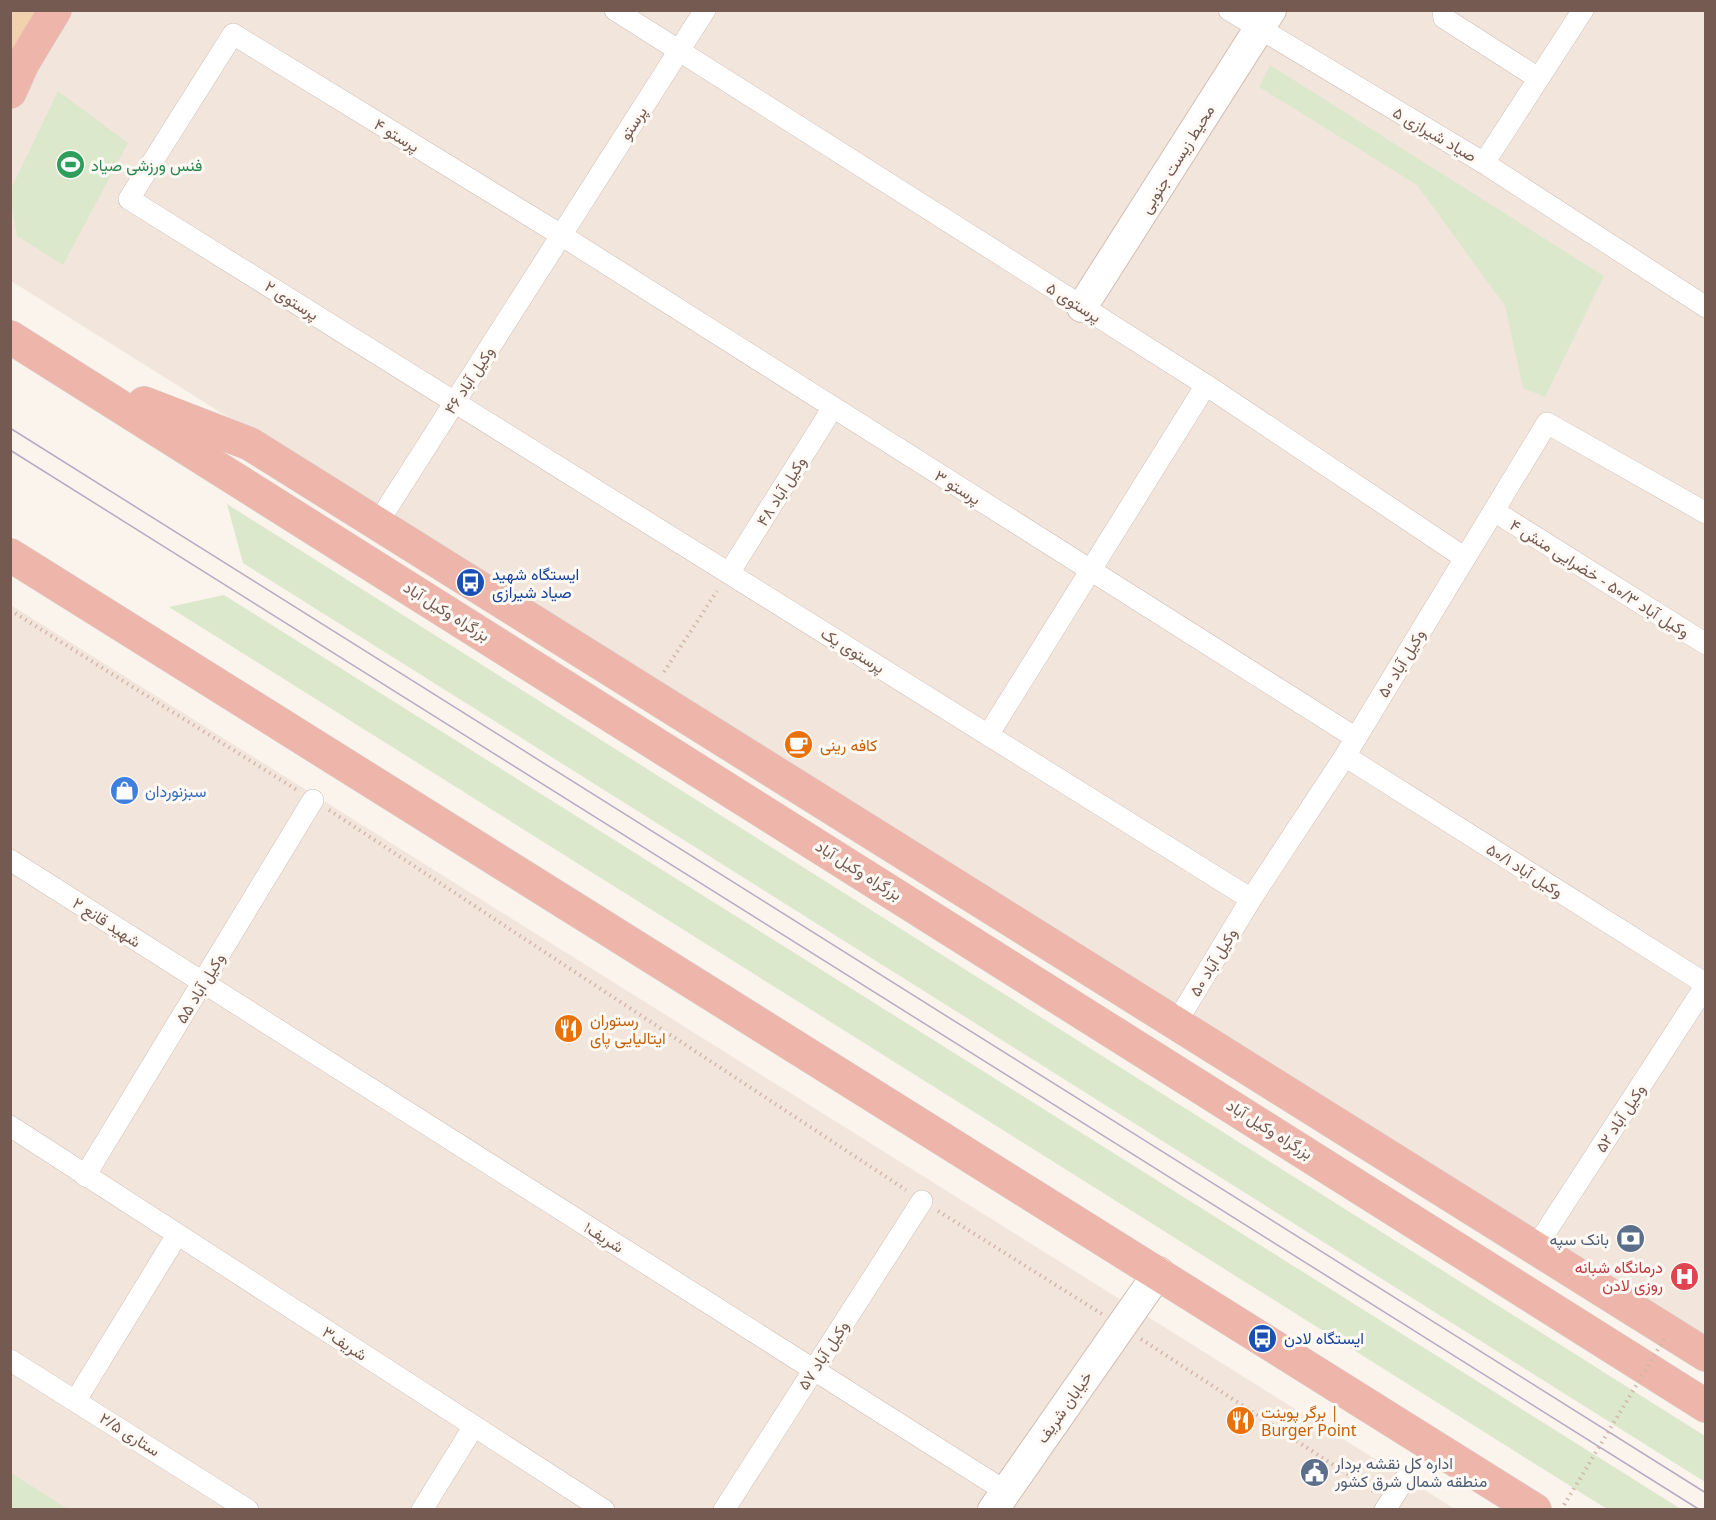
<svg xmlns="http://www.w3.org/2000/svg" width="1716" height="1520" font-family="'Noto Sans',Vazirmatn,sans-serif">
  <rect width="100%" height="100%" fill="#fbf4ed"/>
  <g fill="#f2e6dc">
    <polygon points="10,11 1705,11 1705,1344 11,281"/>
    <polygon points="11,605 1455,1509 11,1509"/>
  </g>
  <g fill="#dbe8cc">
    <polygon points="1270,65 1604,276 1545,397 1523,388 1505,306 1417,185 1259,87"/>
    <polygon points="58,91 128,143 63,265 17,236 10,195 11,189"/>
    <polygon points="227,504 1705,1436 1705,1482 243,563"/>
    <polygon points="224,595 1681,1509 1607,1509 169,607"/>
    <polygon points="11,1473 68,1509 11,1509"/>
  </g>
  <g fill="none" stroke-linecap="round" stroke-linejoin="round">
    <defs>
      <g id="street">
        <polyline points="615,10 1206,385 1465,558"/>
        <polyline points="1229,10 1484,163 1706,307"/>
        <polyline points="1443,10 1444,18 1538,78"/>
        <polyline points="1484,163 1583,10"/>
        <polyline points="1494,511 1706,644"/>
        <polyline points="377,524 705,10"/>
        <polyline points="729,573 832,409"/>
        <polyline points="988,735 1206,385"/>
        <polyline points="1345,756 1706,984"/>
        <polyline points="10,860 1005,1491"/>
        <polyline points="1251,899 129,199 233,34 561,235 1356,738"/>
        <polyline points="1175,1025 1251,899 1345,756 1547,423 1706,513"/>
        <polyline points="10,1126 604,1510"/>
        <polyline points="85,1176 313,800"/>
        <polyline points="1534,1250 1706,985"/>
        <polyline points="10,1360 248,1510"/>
        <polyline points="76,1400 177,1235"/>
        <polyline points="422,1510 474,1426"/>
        <polyline points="724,1510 922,1201"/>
        <polyline points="1385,1510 1404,1480"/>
      </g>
      <g id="secondary">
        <polyline points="1082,307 1271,10"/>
        <polyline points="993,1510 1159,1272"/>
      </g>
      <polyline id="primary" points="10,38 28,10"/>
      <g id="highway">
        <polyline points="10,92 23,63 55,10"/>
        <polyline points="10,337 1706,1406"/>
        <polyline points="144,403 250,444 1706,1355"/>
        <polyline points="10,555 1535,1510"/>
      </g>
    </defs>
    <use href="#street" stroke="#cfbeb6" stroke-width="22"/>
    <use href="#secondary" stroke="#d2beb4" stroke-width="32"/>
    <use href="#primary" stroke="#d8d1cf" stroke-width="34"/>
    <use href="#highway" stroke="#d8d1cf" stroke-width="34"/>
    <g stroke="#d3b6aa" stroke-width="4" stroke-dasharray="1.5 4.5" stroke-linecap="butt">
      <polyline points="10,610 297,790"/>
      <polyline points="664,672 717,591"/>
      <polyline points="329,810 906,1190"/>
      <polyline points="938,1211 1102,1314"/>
      <polyline points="1141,1339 1373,1491"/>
    </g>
    <use href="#street" stroke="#fff" stroke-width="21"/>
    <use href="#secondary" stroke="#fff" stroke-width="30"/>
    <use href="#primary" stroke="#f2d1ae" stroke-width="33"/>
    <use href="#highway" stroke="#eeb6ab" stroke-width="33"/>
    <g stroke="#b6abc5" stroke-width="1.5">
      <polyline points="10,428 1706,1493"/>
      <polyline points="10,450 1700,1510"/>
    </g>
    <polyline stroke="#d3b6aa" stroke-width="4" stroke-dasharray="1.5 4.5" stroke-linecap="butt" points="1561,1510 1666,1336"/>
  </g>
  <defs>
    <symbol id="stadium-disc" viewBox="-11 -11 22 22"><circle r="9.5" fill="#2e9e5b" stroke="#fef9f4"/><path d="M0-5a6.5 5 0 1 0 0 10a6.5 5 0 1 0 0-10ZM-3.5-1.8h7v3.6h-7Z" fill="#fff"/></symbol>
    <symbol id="bus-disc" viewBox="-11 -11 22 22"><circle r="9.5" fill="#1a4fb4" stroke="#fef9f4"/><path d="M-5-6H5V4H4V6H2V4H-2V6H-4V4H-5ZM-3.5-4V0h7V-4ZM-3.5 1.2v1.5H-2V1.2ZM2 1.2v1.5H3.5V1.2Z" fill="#fff"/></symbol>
    <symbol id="cafe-disc" viewBox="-11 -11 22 22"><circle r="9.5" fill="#e8710a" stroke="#fef9f4"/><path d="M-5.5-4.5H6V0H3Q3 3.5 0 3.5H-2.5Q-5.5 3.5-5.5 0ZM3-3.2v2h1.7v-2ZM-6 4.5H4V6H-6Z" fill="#fff"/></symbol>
    <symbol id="shop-disc" viewBox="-11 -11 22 22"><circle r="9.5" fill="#3f7fe0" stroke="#fef9f4"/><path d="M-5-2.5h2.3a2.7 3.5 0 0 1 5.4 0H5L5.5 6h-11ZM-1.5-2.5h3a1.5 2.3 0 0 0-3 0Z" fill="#fff"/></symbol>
    <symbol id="restaurant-disc" viewBox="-11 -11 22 22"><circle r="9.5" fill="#e8710a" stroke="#fef9f4"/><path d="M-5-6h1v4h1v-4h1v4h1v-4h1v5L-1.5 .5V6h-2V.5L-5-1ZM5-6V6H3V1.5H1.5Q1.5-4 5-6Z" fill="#fff"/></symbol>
    <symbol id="bank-disc" viewBox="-11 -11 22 22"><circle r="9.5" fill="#5c6f8a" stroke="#fef9f4"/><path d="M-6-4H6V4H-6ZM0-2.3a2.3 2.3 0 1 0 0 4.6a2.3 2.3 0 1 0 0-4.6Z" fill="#fff"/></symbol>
    <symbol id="hospital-disc" viewBox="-11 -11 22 22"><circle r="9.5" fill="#e0444e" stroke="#fef9f4"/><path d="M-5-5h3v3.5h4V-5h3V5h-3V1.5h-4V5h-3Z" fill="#fff"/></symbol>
    <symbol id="civic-disc" viewBox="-11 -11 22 22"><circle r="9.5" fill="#5c6f8a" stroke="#fef9f4"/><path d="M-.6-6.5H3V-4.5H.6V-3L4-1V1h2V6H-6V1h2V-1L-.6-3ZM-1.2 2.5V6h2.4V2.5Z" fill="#fff"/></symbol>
  </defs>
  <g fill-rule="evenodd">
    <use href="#stadium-disc" x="54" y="148" width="33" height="33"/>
    <use href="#bus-disc" x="454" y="566" width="33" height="33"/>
    <use href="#cafe-disc" x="782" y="728" width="33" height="33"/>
    <use href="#shop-disc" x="108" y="774" width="33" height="33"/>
    <use href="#restaurant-disc" x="552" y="1012" width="33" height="33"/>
    <use href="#bank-disc" x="1614" y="1222" width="33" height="33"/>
    <use href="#hospital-disc" x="1668" y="1260" width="33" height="33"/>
    <use href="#bus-disc" x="1246" y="1322" width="33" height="33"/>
    <use href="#restaurant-disc" x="1224" y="1404" width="33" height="33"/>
    <use href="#civic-disc" x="1298" y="1456" width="33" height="33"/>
  </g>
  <g text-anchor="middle" stroke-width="6" stroke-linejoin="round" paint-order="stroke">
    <g font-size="16" fill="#755a52" stroke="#fef9f4">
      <text transform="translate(633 123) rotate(-57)" y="6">پرستو</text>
      <text transform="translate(1435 134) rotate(30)" y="6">صیاد شیرازی ۵</text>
      <text transform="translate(397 135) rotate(31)" y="6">پرستو ۴</text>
      <text transform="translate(1177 159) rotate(-58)" y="6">محیط زیست جنوبی</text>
      <text transform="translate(292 300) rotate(32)" y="6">پرستوی ۲</text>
      <text transform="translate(1074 302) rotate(32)" y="6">پرستوی ۵</text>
      <text transform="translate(469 380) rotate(-57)" y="6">۴۶ وکیل آباد</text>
      <text transform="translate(958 487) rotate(32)" y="6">پرستو ۳</text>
      <text transform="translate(781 491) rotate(-58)" y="6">۴۸ وکیل آباد</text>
      <text transform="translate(1600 578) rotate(32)" y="6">وکیل آباد ۵۰/۳ - خضرایی منش ۴</text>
      <text transform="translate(447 611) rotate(32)" y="6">بزرگراه وکیل آباد</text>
      <text transform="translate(853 650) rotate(32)" y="6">پرستوی یک</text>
      <text transform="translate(1401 663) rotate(-59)" y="6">۵۰ وکیل آباد</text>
      <text transform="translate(859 870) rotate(32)" y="6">بزرگراه وکیل آباد</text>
      <text transform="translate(1525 870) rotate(32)" y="6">وکیل آباد ۵۰/۱</text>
      <text transform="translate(107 922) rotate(33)" y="6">شهید قانع ۲</text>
      <text transform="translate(1213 962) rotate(-59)" y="6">وکیل آباد ۵۰</text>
      <text transform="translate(200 988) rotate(-59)" y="6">۵۵ وکیل آباد</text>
      <text transform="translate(1620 1118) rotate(-57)" y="6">۵۲ وکیل آباد</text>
      <text transform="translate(1270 1129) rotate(32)" y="6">بزرگراه وکیل آباد</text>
      <text transform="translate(604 1237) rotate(32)" y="6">شریف١</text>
      <text transform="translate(345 1343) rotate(33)" y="6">شریف٣</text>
      <text transform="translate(823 1355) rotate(-57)" y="6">۵۷ وکیل آباد</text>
      <text transform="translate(1064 1407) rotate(-55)" y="6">خیابان شریف</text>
      <text transform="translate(130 1434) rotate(32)" y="6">ستاری ۲/۵</text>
    </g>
    <g font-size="16" fill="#27864d" stroke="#fef9f4" text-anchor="start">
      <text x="91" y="171">فنس ورزشی صیاد</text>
    </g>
    <g font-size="16" fill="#164399" stroke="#fef9f4" text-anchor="start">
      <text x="492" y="580">ایستگاه شهید<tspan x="492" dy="18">صیاد شیرازی</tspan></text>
      <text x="1284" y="1344">ایستگاه لادن</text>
    </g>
    <g font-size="16" fill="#c56008" stroke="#fef9f4" text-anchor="start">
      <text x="820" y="751">کافه رینی</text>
      <text x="590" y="1026">رستوران<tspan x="590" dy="18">ایتالیایی پای</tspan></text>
      <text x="1261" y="1418">برگر پوینت |<tspan x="1261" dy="18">Burger Point</tspan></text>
    </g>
    <g font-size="16" fill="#366cbe" stroke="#fef9f4" text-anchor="start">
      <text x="145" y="797">سبزنوردان</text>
    </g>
    <g font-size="16" fill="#4e5e75" stroke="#fef9f4" text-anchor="end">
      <text x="1609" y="1245">بانک سپه</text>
      <text x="1335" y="1469" text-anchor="start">اداره کل نقشه بردار<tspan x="1335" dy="18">منطقه شمال شرق کشور</tspan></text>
    </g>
    <g font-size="16" fill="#be3a42" stroke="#fef9f4" text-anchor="end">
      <text x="1663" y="1273">درمانگاه شبانه<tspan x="1663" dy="18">روزی لادن</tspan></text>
    </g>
  </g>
  <rect width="1716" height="1520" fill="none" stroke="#755a52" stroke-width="24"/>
</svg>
